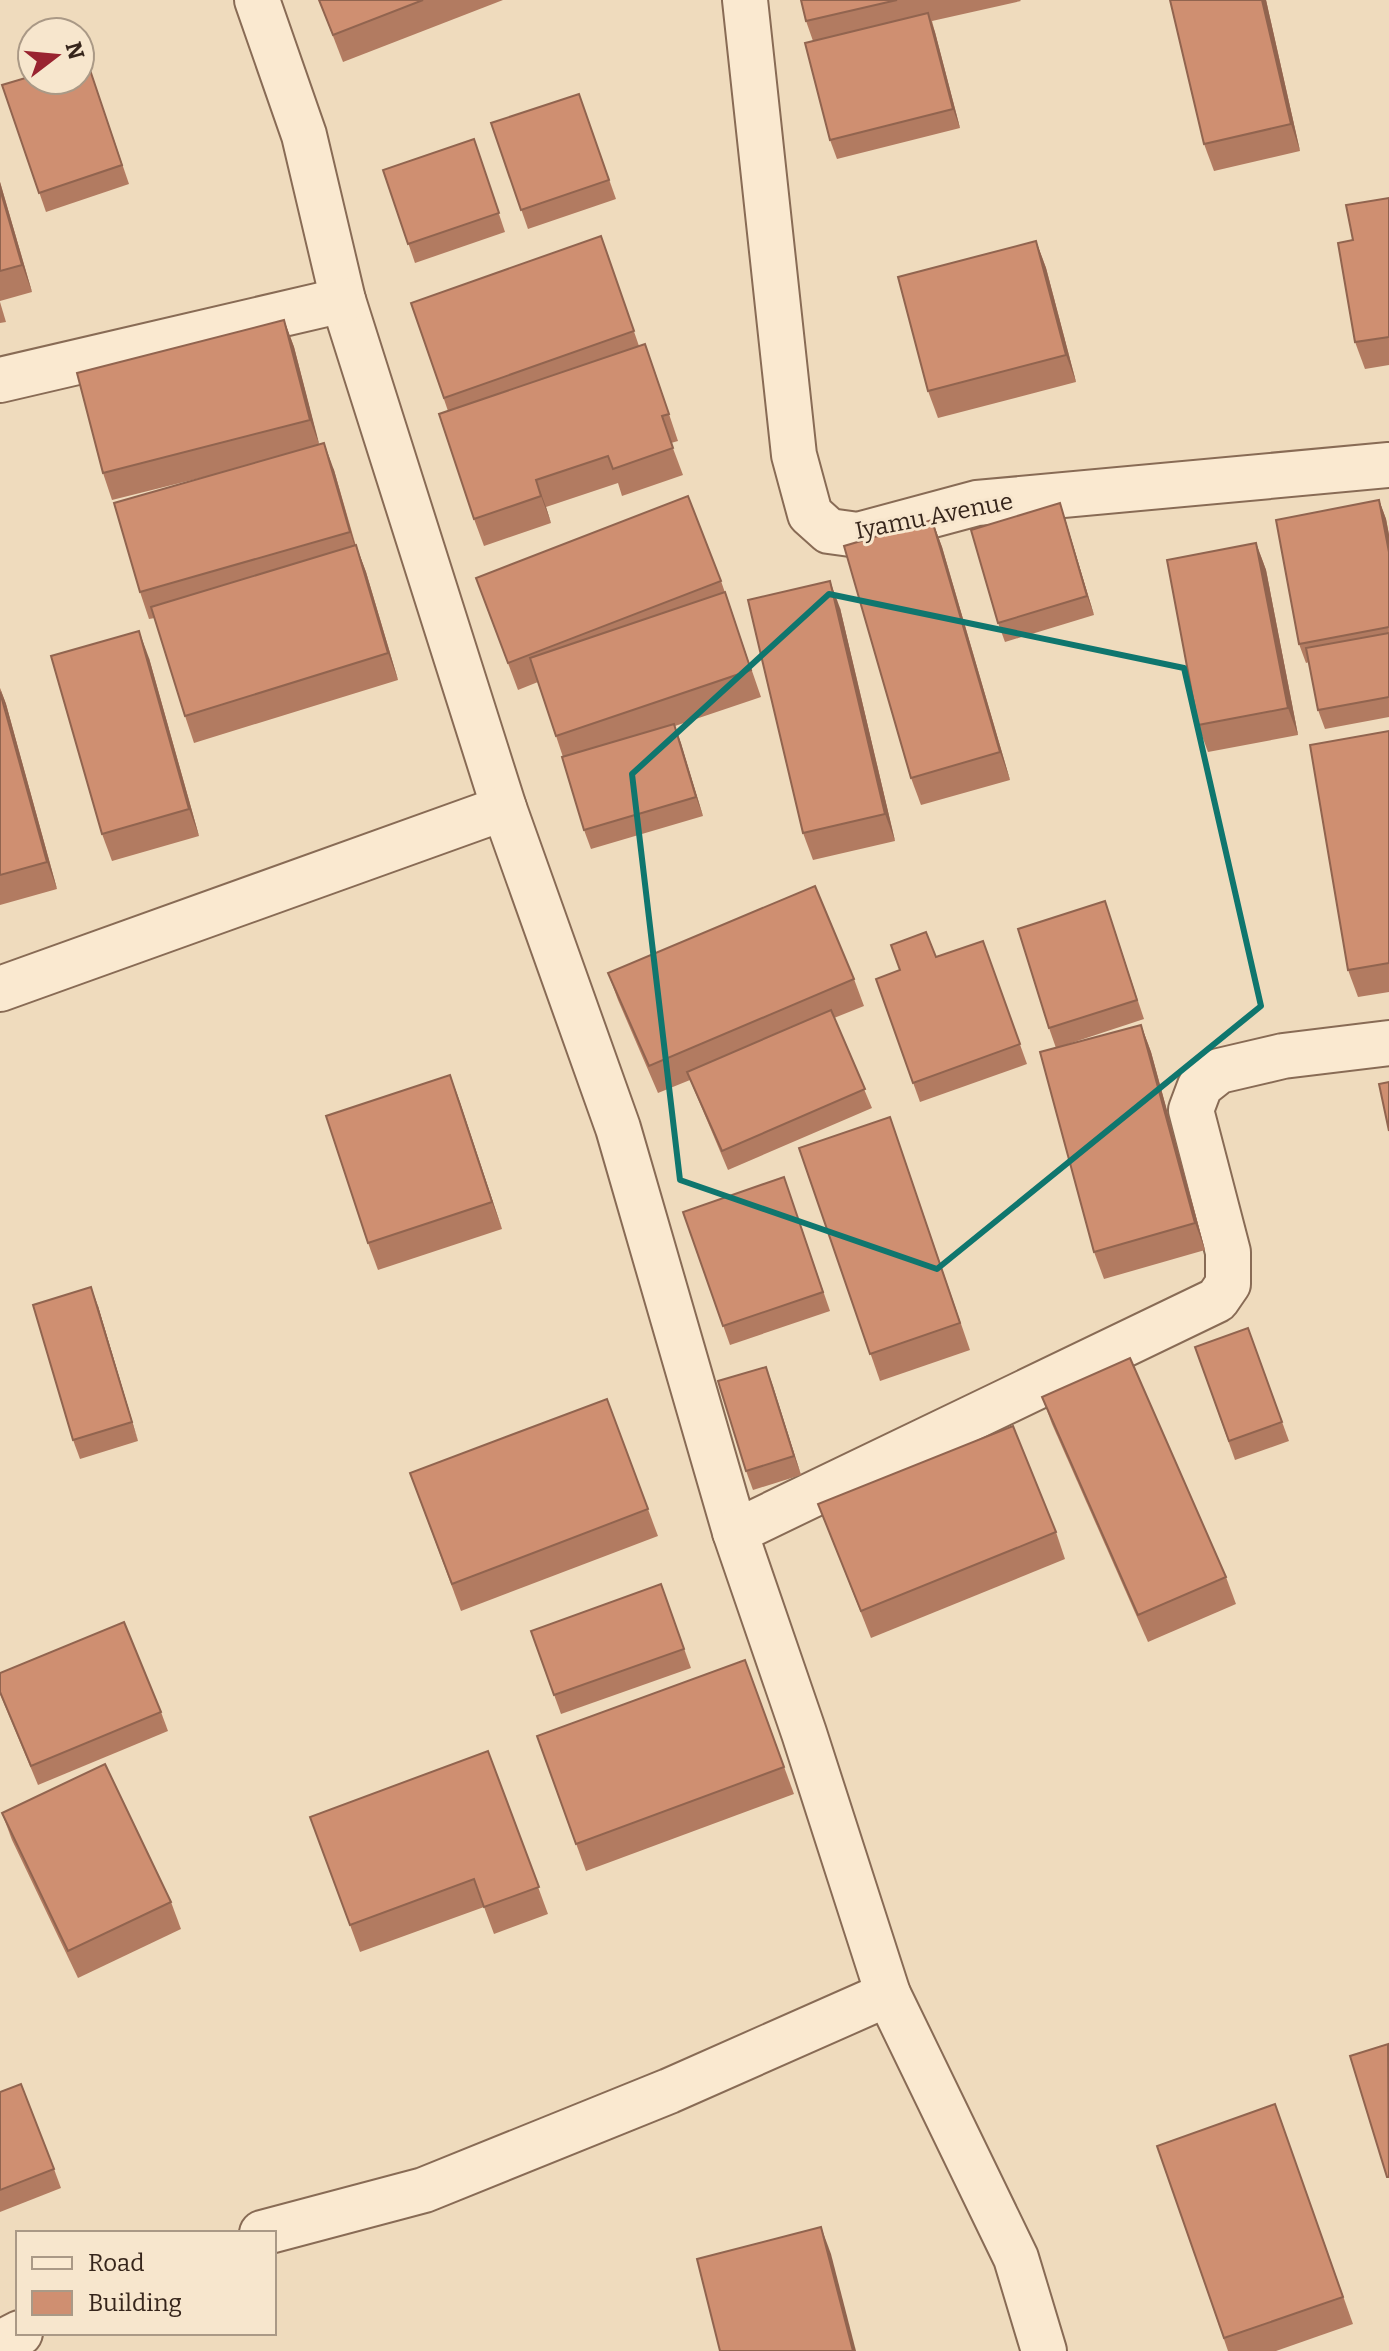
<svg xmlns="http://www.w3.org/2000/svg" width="1389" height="2351" font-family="Bitter,serif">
  <rect width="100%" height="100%" fill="#efdbbd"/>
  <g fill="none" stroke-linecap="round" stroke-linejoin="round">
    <defs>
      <g id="minor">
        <polyline points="257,0 304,135 343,300 504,808 618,1128 735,1532 804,1733 888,1994 1016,2258 1044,2351"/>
        <polyline points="745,0 794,455 810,514 829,531 858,535 977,503 1389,465"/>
        <polyline points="0,380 343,300"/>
        <polyline points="0,989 504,808"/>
        <polyline points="735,1532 1217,1300 1228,1284 1228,1252 1191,1110 1200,1086 1219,1071 1283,1056 1389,1043"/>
        <polyline points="262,2233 424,2190 669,2091 888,1994"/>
        <polyline points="0,2343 20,2333"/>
      </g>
    </defs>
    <use href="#minor" stroke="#886b55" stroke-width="48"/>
    <use href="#minor" stroke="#fae9d0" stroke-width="44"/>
  </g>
  <g fill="#b27b61">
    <polygon points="319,0 503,0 343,62"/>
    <polygon points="801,0 1020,0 1021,1 932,21 960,128 837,159 830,140 813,41 806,21"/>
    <polygon points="1266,0 1300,151 1214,171 1204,144"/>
    <polygon points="86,58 129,184 46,212 2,85"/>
    <polygon points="579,94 616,199 528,229 491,123"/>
    <polygon points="474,139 505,232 415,263 383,170"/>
    <polygon points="0,182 32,292 0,301"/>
    <polygon points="1389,198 1389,365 1365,369 1355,342 1353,240"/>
    <polygon points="601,236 639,346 655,372 678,441 671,443 683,475 622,496 618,483 546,507 551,523 484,546 474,519 448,411 411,303"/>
    <polygon points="1036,241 1046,268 1076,382 938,418 928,391"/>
    <polygon points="0,302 6,322 0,323"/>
    <polygon points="284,320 294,347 319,445 334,470 356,546 366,572 398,680 194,743 185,716 155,618 149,619 140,592 228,471 112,500 103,473"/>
    <polygon points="1379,500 1386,519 1389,535 1389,717 1325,729 1318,710 1309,662 1306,663 1299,644"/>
    <polygon points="1060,503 1066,522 1094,615 1005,642 998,623"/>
    <polygon points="932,520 942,547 1010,780 921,805 911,778"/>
    <polygon points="1256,543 1266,570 1298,735 1208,752 1198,725"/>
    <polygon points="476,578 721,581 761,697 675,726 703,816 591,849 584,830 563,757 538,682 518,690"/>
    <polygon points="840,608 895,841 813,860 803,833"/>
    <polygon points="149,658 199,836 112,861 102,834"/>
    <polygon points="0,688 6,704 57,889 0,905"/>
    <polygon points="1389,731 1389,992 1358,997 1348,970"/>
    <polygon points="1105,901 1144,1019 1056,1048 1049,1028"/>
    <polygon points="983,941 1027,1064 920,1102 876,979"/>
    <polygon points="608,973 854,979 864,1006 834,1018 872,1108 728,1170 690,1080 658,1093 618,1000"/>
    <polygon points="1141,1025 1151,1052 1205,1250 1104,1279 1094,1252"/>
    <polygon points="450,1075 502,1229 378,1270 368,1243"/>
    <polygon points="890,1117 970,1350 880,1381 799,1148"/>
    <polygon points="784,1177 830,1311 730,1345 683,1212"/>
    <polygon points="98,1306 138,1441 80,1459 73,1440"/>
    <polygon points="1248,1328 1289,1441 1235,1460 1195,1347"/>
    <polygon points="766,1367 801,1475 753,1490 746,1471"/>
    <polygon points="1042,1397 1226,1577 1236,1604 1148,1642 1052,1424"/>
    <polygon points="607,1399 658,1536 461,1611 410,1473"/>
    <polygon points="818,1504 1056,1532 1065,1559 871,1638"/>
    <polygon points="661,1584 691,1668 561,1714 531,1631"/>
    <polygon points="745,1660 794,1794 586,1871 537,1736"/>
    <polygon points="0,1673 161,1712 168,1731 38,1785 0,1694"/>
    <polygon points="488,1751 548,1914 494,1934 484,1907 360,1952 310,1817"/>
    <polygon points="2,1813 171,1902 181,1929 78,1978 12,1840"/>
    <polygon points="0,2092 54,2169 61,2188 0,2212"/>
    <polygon points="1275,2104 1353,2324 1276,2351 1228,2351 1157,2146"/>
  </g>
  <g fill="#91644f">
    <polygon points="1262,0 1266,0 1300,151 1291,124"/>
    <polygon points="928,13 935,32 960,128 953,109"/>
    <polygon points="0,182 32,292 22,265 0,189"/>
    <polygon points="1036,241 1046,268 1076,382 1066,355"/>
    <polygon points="284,320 294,347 320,447 310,420"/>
    <polygon points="324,443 334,470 359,559 350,532"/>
    <polygon points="536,480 546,507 551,523 541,496"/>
    <polygon points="1379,500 1386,519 1389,535 1389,552"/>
    <polygon points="1060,503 1066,522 1094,615 1087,596"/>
    <polygon points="932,520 942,547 1010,780 1000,752"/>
    <polygon points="1256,543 1266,570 1298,735 1288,708"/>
    <polygon points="356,545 366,572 398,680 388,653"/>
    <polygon points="830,581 840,608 895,841 885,814"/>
    <polygon points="139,631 149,658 199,836 189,809"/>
    <polygon points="0,688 6,704 57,889 47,862"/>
    <polygon points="674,724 681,743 703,816 696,797"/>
    <polygon points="1141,1025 1151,1052 1205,1250 1195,1223"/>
    <polygon points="450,1075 460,1102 502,1229 492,1202"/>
    <polygon points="91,1287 98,1306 138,1441 132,1422"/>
    <polygon points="766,1367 773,1386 801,1475 794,1456"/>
    <polygon points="821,2227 831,2254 856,2351 853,2351"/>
  </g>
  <g fill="#cf8f71" stroke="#91644f" stroke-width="2">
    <polygon points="319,0 423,0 333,35"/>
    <polygon points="801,0 897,0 806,21"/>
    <polygon points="1170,0 1262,0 1291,124 1204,144"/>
    <polygon points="928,13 953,109 830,140 805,43"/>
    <polygon points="86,58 122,165 39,193 2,85 32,76 32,80 80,80 80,60"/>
    <polygon points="579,94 609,180 521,210 491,123"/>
    <polygon points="474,139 499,213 408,244 383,170"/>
    <polygon points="0,189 22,265 0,271"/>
    <polygon points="1389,198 1389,337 1355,342 1338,243 1353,240 1346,205"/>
    <polygon points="601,236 634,331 444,398 411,303"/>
    <polygon points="1036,241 1066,355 928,391 898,277"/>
    <polygon points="284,320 310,420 103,473 77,373"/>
    <polygon points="645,344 669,414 662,416 673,448 613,469 608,456 536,480 541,496 474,519 439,414"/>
    <polygon points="324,443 350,532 140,592 114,503"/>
    <polygon points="688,496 721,581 508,663 476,578"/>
    <polygon points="1379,500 1389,552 1389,627 1299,644 1276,520"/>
    <polygon points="1060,503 1087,596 998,623 971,530"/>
    <polygon points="932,520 1000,752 911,778 844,546"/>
    <polygon points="1256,543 1288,708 1198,725 1167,560"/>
    <polygon points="356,545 388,653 185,716 151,607"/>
    <polygon points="830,581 885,814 803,833 748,600"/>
    <polygon points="725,592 751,670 556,736 530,658"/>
    <polygon points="139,631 189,809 102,834 51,656"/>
    <polygon points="1389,633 1389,697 1318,710 1306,648"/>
    <polygon points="0,692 47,862 0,875"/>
    <polygon points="674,724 696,797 584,830 562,757"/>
    <polygon points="1389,731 1389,963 1348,970 1310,745"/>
    <polygon points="815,886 854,979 649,1066 608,973"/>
    <polygon points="1105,901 1137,1000 1049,1028 1018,929"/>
    <polygon points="926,932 936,957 983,941 1020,1044 913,1083 876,979 900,970 891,945"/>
    <polygon points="831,1010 865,1089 722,1151 687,1072"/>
    <polygon points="1141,1025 1195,1223 1094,1252 1040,1052"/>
    <polygon points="450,1075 492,1202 368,1243 326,1116"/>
    <polygon points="1389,1082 1389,1131 1379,1084"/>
    <polygon points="890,1117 960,1323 870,1354 799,1148"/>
    <polygon points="784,1177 823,1292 723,1326 683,1212"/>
    <polygon points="91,1287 132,1422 73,1440 33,1305"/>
    <polygon points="1248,1328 1282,1422 1229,1441 1195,1347"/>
    <polygon points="1130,1358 1226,1577 1138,1615 1042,1397"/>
    <polygon points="766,1367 794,1456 746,1471 718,1381"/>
    <polygon points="607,1399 648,1509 452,1584 410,1473"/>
    <polygon points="1013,1426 1056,1532 861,1611 818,1504"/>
    <polygon points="661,1584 684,1649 554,1695 531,1631"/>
    <polygon points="124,1622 161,1712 31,1766 0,1692 0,1673"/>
    <polygon points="745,1660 784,1767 576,1844 537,1736"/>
    <polygon points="488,1751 539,1887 484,1907 474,1879 350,1925 310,1817"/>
    <polygon points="105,1764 171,1902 68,1951 2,1813"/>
    <polygon points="1388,2044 1389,2177 1387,2177 1350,2056"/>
    <polygon points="21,2084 54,2169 0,2190 0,2092"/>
    <polygon points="1275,2104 1343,2297 1224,2338 1157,2146"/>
    <polygon points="821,2227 853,2351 720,2351 697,2259"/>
  </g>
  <path fill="none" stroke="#0f766e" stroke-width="6" stroke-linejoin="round" d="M 829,594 L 1184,668 L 1261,1006 L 937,1269 L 680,1180 L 632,774 Z"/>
  <g text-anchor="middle" stroke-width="6" stroke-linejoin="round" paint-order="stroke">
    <g font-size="24" fill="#36251b" stroke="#f7e6cd">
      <text transform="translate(934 516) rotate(-11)" y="8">Iyamu Avenue</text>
    </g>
  </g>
  <rect x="16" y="2231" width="260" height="104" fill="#f7e6cd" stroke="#aa9986" stroke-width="2"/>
  <rect x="32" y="2257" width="40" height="12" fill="#fae9d0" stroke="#aa9986" stroke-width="2"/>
  <text x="88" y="2271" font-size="24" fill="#36251b">Road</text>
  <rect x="32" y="2291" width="40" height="24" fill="#cf8f71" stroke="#aa9986" stroke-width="2"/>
  <text x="88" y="2311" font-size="24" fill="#36251b">Building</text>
  <g transform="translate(56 56) rotate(74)"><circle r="38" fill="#f7e6cd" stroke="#aa9986" stroke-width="2"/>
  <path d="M0-6L14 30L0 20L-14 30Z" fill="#992330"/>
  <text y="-12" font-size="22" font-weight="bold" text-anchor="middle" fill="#36251b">N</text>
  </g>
</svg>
